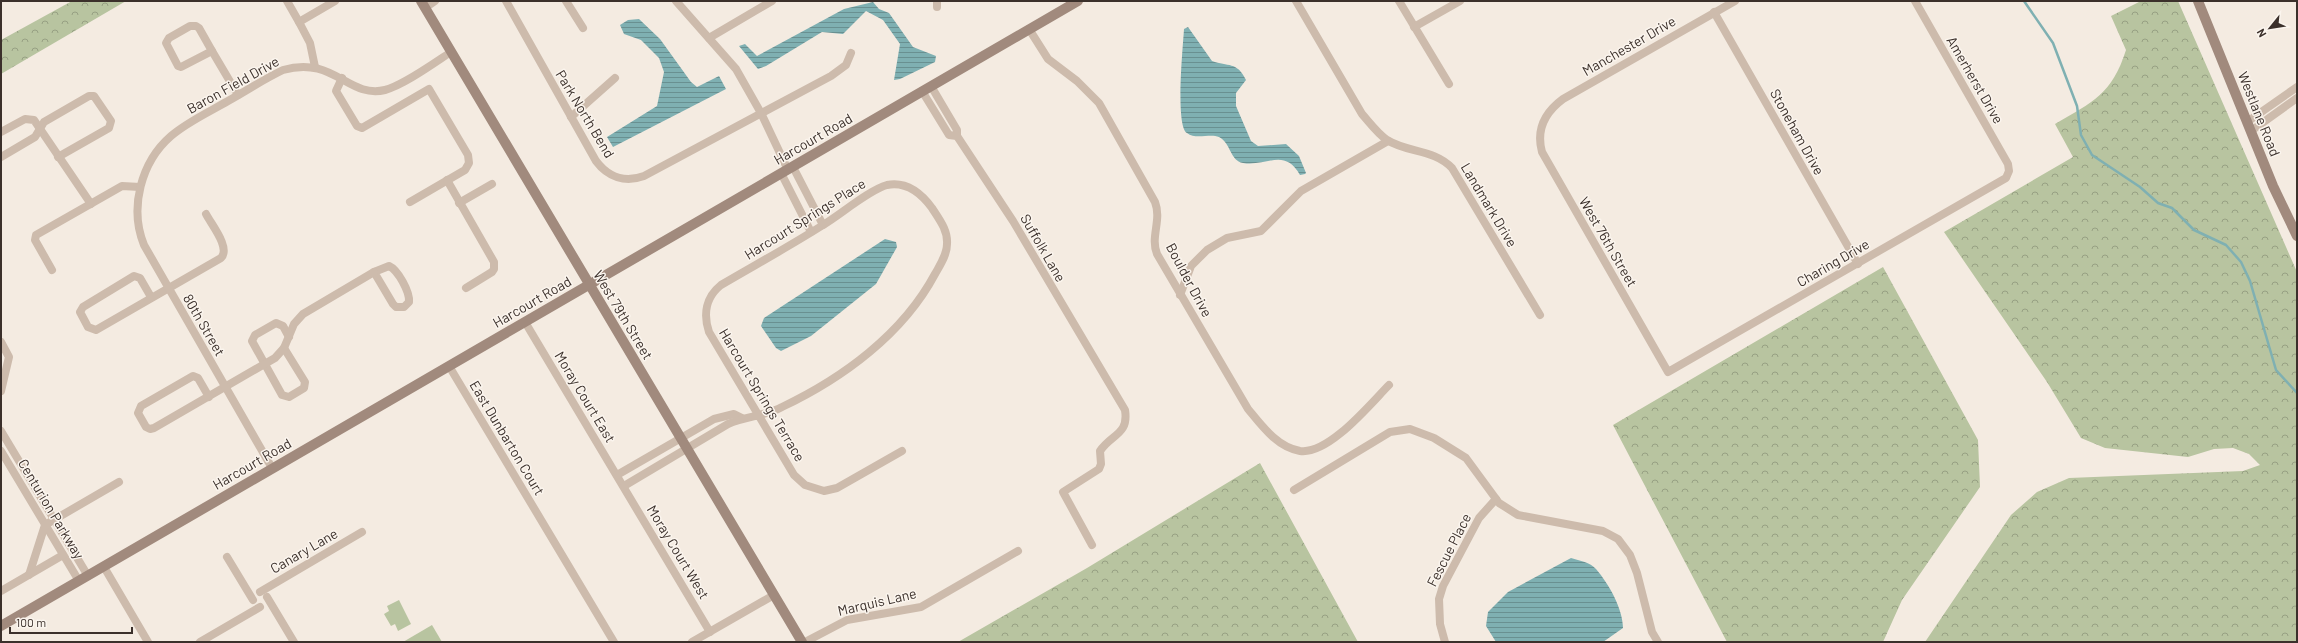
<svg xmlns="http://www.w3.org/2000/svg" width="2298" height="643" font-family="Barlow,sans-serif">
  <defs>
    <pattern id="forest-crowns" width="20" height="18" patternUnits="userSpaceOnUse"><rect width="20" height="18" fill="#b8c4a0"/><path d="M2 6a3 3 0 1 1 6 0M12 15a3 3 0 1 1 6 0" fill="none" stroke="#97a083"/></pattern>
    <pattern id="water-rules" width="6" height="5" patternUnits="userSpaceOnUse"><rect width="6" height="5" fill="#7fb0b2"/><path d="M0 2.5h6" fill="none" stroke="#699091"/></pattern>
  </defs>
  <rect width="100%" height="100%" fill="#f4ebe1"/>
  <g fill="url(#forest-crowns)">
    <polygon points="72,1 126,1 1,74 1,40"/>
    <path d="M 2141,1 L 2178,1 L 2297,272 L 2297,642 L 1925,642 L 2011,515 L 2037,492 L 2069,478 L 2243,471 L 2260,465 L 2249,454 L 2233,448 L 2214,449 L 2188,457 L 2105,448 L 2081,438 L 2047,382 L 1944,232 L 2073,157 L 2055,124 C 2093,102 2112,94 2126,50 L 2111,16 Z"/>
    <polygon points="1883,267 1978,440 1980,487 1902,600 1883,642 1727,642 1613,425"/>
    <polygon points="1260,463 1358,642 958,642 1087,568"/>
  </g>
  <g fill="#b8c4a0">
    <polygon points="399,600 411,624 398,631 395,624 391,626 384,614 389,611 387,606"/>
    <polygon points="432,625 442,642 403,642"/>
  </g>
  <g fill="url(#water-rules)">
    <polygon points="873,2 879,9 889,13 913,47 936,56 935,62 900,79 894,80 900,44 883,20 866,11 843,34 822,32 766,66 758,69 739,46 745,44 757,56 844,9"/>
    <polygon points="639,19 660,39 691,82 697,87 719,76 726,89 613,147 607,137 657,106 664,72 659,58 641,40 624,34 620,25 628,20"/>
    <path d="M 1188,27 L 1212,61 C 1228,67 1237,61 1246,80 L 1236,93 L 1236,106 L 1251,141 L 1258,146 L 1286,144 L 1299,156 L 1306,173 L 1305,174 L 1300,175 C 1284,147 1267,167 1243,163 C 1230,161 1231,143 1219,137 C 1210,133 1196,140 1187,133 C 1175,126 1183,46 1184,29 Z"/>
    <polygon points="885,239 896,242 897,247 876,284 811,336 781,351 776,348 761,326 764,318"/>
    <path d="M 1571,558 C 1580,561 1590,562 1596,569 C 1609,584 1623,609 1623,628 L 1603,642 L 1496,642 L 1486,626 L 1488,612 L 1508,592 Z"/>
  </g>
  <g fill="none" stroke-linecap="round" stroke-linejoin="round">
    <polyline stroke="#7fb0b2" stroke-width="2.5" points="2024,1 2053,43 2077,106 2081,135 2092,155 2140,187 2158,203 2172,208 2194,230 2226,245 2241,262 2250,281 2276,370 2297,393"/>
    <g stroke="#cdbbac" stroke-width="8">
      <polyline points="287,1 299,22 335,1"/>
      <path d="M 506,1 L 596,161 C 608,177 625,183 644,176 L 831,76 L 846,65 L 851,53"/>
      <polyline points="566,1 583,28"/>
      <polyline points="676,1 736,69 761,113 788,170"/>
      <path d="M 1296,1 L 1362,114 C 1370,123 1377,133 1387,140 C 1408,153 1434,149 1452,168 L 1540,315"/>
      <polyline points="1399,1 1449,84"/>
      <path d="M 1735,1 L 1563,99 C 1544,113 1536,130 1542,152 L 1668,372 L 2006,178 L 2009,171 L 2008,164 L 1915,1"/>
      <polyline points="937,7 937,1"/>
      <polyline points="425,8 435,1"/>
      <polyline points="1714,12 1858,264"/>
      <polyline points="299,22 310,43 315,67"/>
      <polygon points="190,26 196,26 199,28 212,51 181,67 178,66 166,43 169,38"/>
      <polyline points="1414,27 1460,1"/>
      <path d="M 1029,29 L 1048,59 L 1077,81 L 1099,103 L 1155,202 C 1162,220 1150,237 1157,254 L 1248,409 C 1262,426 1277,447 1300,451 C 1329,455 1371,403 1389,385"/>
      <polyline points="709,38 772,1"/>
      <polyline points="212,51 238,95"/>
      <polyline points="342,78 336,91 357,126 362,128 429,89 468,155 469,163 465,170 410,202"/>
      <polyline points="931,86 957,130 957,136"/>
      <path d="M 922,91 L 949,135 L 957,136 L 1013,221 L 1125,410 C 1129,435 1111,434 1100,451 L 1101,464 L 1099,469 L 1063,492 L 1092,545"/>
      <polyline points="571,117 615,78"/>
      <polyline points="2247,122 2297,87"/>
      <polyline points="2251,131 2297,98"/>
      <polyline points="1,132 25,119 34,120 91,204"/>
      <polyline points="1,157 35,137 44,122 89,96 94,96 111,121 109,128 58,157"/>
      <polyline points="793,167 823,225"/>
      <polyline points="781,173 811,232"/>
      <polyline points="447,180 494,262 494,269 492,272 466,288"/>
      <polyline points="459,203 492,184"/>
      <path d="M 389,266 C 398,270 410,292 409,302 L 404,307 L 396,307 L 393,304 L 374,272 Z"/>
      <polyline points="52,270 35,240 36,235 122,186 140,187"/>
      <polyline points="1180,295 1191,266 1207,250 1227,238 1261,231 1301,191 1388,141"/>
      <path d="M 151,297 L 140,278 L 134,276 L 83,307 L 80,312 L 88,327 L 96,330 L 221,258 C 231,248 211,224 206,214"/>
      <polyline points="525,322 710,632"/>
      <polyline points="1,342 9,357 1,391"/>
      <polyline points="284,348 305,382 304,388 289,397 282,395 252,341 255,335 276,323 283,326 289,337"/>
      <polyline points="449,366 614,642"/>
      <polyline points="209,397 198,378 193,376 141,406 138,413 146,427 150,429 154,428 275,358 284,348 294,324 303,314 374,272"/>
      <polyline points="1,431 88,576"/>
      <polyline points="1,451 79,581"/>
      <path d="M 272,468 L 144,245 C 129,208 141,162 171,136 C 187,122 209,112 228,101 C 246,91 264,79 283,70 C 334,55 348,99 385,90 C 404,85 434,63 451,52"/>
      <polyline points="617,475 714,419 734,414 742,418"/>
      <path d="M 624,486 L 728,424 C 746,416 766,416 782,407 C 843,378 903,334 935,274 C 940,265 947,255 947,244 C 948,230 939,219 932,208 C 921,193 907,181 887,185 C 869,190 840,215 823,225 C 790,246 755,265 721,285 C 706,297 703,314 709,332 L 794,475 L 805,485 L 824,491 L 837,488 L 902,451"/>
      <polyline points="1294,490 1390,432 1410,429 1434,438 1466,458 1499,503 1518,515 1603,531 1618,539 1630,555 1637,573 1652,632 1658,642"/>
      <polyline points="227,557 253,600"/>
      <polyline points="104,567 148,642"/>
      <polyline points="29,575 45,525 119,482"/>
      <polyline points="1,591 63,555"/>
      <polyline points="260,592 362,532"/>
      <polyline points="267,597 294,642"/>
      <polyline points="200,642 260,607"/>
      <polyline points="692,642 774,595"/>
      <polyline points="805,642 847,620 921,607 1018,551"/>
      <polyline points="1445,642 1440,624 1439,599 1443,586 1479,518 1496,499"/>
    </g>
    <g stroke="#a18a7d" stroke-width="10">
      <polyline points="421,1 802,642"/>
      <polyline points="2198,1 2273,186 2297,236"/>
      <polyline points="1,626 1078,1"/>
    </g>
  </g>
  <g text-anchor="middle" stroke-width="3" stroke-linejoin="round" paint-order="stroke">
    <g font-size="14" fill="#3b302b" stroke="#fbf5ee">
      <text transform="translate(1629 46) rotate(-30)" y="5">Manchester Drive</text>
      <text transform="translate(1975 80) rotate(60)" y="5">Amerherst Drive</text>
      <text transform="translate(233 85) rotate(-29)" y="5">Baron Field Drive</text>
      <text transform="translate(585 114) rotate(59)" y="5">Park North Bend</text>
      <text transform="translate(2259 114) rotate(68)" y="5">Westlane Road</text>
      <text transform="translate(1797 132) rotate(61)" y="5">Stoneham Drive</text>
      <text transform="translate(813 139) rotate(-30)" y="5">Harcourt Road</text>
      <text transform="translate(1489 205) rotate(59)" y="5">Landmark Drive</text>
      <text transform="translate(805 219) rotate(-32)" y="5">Harcourt Springs Place</text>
      <text transform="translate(1608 242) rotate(60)" y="5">West 76th Street</text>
      <text transform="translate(1043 248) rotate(60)" y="5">Suffolk Lane</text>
      <text transform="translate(1833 263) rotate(-30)" y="5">Charing Drive</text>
      <text transform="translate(1189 280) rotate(62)" y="5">Boulder Drive</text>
      <text transform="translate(532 302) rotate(-30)" y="5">Harcourt Road</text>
      <text transform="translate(623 315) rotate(59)" y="5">West 79th Street</text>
      <text transform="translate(204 325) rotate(60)" y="5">80th Street</text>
      <text transform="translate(762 395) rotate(59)" y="5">Harcourt Springs Terrace</text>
      <text transform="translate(585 397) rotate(59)" y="5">Moray Court East</text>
      <text transform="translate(507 438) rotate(59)" y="5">East Dunbarton Court</text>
      <text transform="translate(252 464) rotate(-30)" y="5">Harcourt Road</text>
      <text transform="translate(51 509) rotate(59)" y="5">Centurion Parkway</text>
      <text transform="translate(1449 550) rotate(-63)" y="5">Fescue Place</text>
      <text transform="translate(304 551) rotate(-30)" y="5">Canary Lane</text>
      <text transform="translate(678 552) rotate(59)" y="5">Moray Court West</text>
      <text transform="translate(877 602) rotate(-13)" y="5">Marquis Lane</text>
    </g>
  </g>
  <rect width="2298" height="643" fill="none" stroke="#3b302b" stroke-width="4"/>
  <g transform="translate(2270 28) rotate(240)" stroke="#fbf5ee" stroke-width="3" paint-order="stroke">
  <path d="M0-3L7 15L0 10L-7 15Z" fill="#3b302b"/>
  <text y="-6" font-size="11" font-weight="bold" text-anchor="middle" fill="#3b302b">N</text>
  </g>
  <path d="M10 627v6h122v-6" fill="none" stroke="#3b302b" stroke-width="2"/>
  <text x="16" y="627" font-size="12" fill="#3b302b" stroke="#fbf5ee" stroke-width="3" paint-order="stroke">100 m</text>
</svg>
